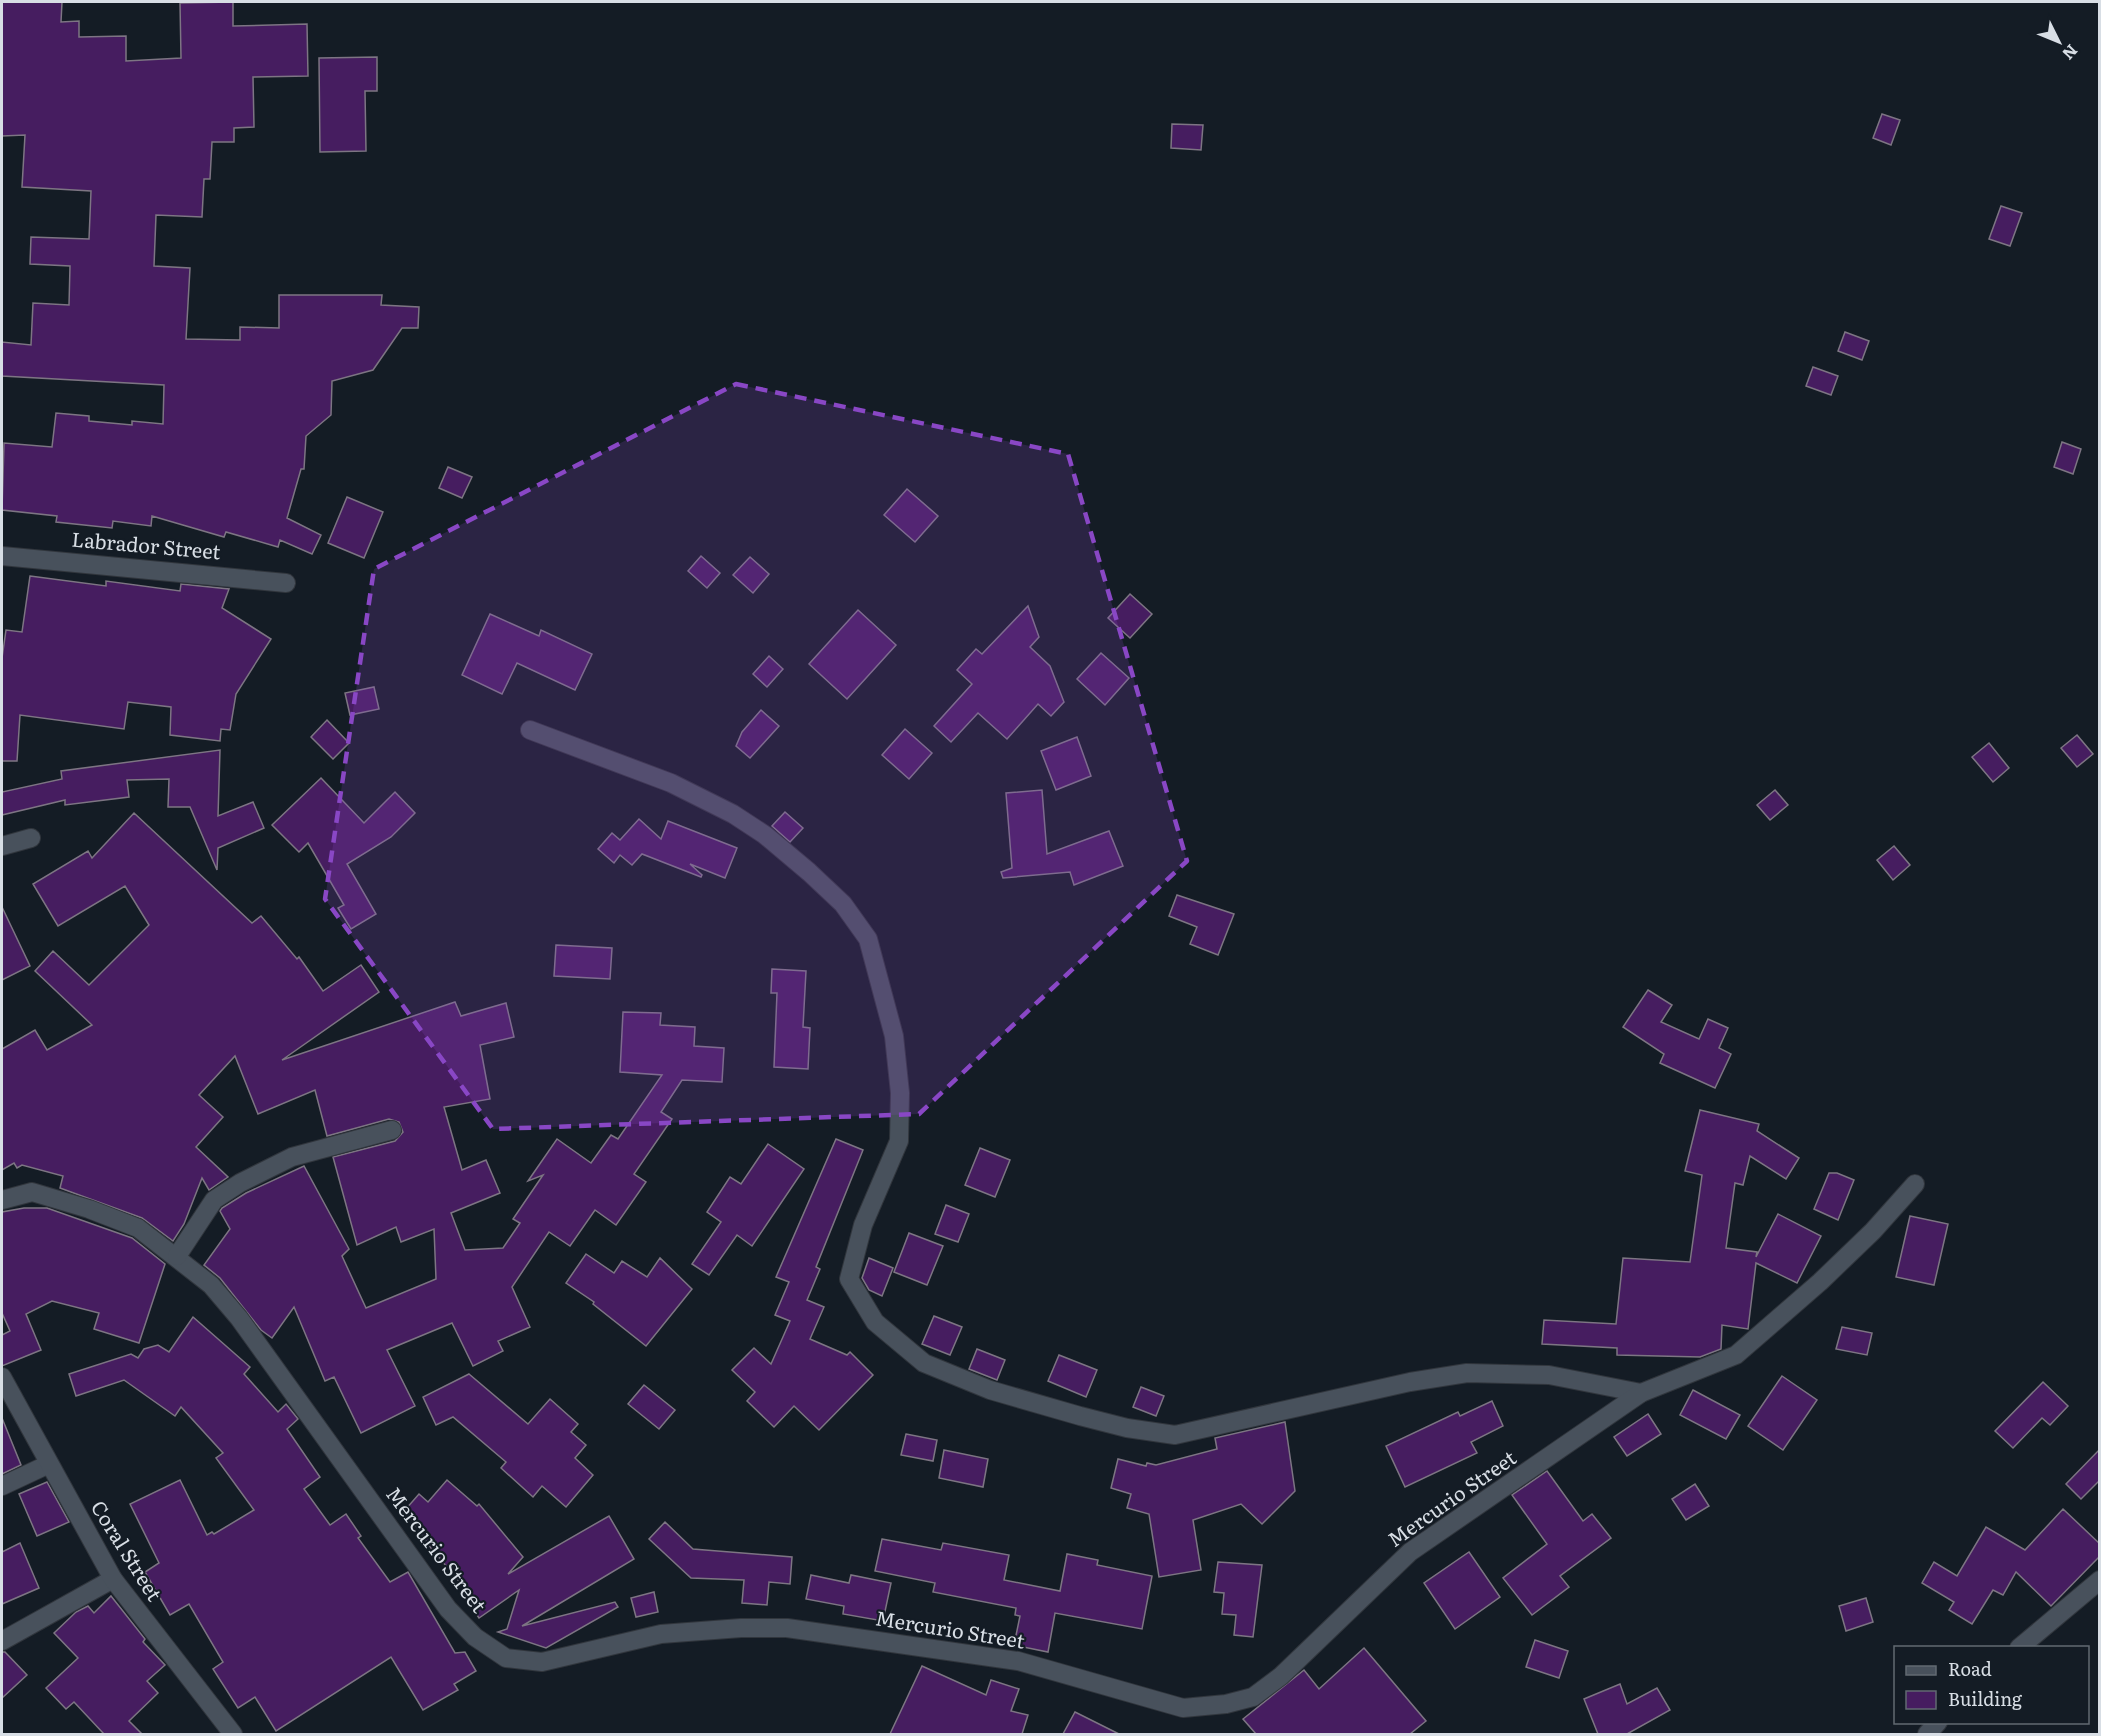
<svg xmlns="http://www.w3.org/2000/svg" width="2101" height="1736" font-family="Literata,serif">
  <rect width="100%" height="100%" fill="#141c25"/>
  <g fill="#461d60" stroke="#7d7583" stroke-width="1.5">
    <polygon points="2,2 62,2 61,22 79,21 79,37 126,36 126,61 181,58 180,3 233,2 233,26 307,24 308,76 253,77 254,127 234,128 234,142 212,142 210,179 204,179 202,217 156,215 154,266 190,268 186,339 240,340 240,327 279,328 279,295 382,295 381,305 419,307 418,328 402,328 373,370 332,381 331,415 306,436 304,469 301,469 287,518 321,535 312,554 280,540 278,547 226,532 224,537 152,516 151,526 113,521 112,528 56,522 57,516 2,510 4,443 52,447 56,413 89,416 89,421 132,425 132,421 163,424 164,385 2,376 2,342 31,345 33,303 69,305 70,266 30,264 31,237 89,239 91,191 22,187 25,135 2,136"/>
    <polygon points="377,57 377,91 365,91 366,151 320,152 319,58"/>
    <polygon points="1882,114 1900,120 1891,145 1873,138"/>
    <polygon points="1172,124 1203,125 1201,150 1171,148"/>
    <polygon points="2001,206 2022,213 2010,246 1989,239"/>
    <polygon points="1845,332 1869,341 1862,360 1838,351"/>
    <polygon points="1813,367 1838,376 1831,395 1806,386"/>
    <polygon points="2062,442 2081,449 2073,474 2054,467"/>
    <polygon points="448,467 472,477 462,498 439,488"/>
    <polygon points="907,489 938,516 915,542 884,515"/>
    <polygon points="347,497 383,512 364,558 328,543"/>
    <polygon points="701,556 720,573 707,588 688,571"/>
    <polygon points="750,557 769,574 753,593 733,575"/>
    <polygon points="30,576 106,586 106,581 180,591 181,584 229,589 222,608 271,639 236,694 230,730 221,729 220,741 170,735 171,707 128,702 124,729 20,715 17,761 2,761 2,658 6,630 22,632"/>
    <polygon points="1130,594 1152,614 1130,638 1108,618"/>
    <polygon points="1028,606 1039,637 1030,647 1050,666 1064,702 1051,716 1038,704 1007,739 978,713 951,742 934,726 972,684 957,670 976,649 982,654"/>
    <polygon points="858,610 896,645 847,699 809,664"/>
    <polygon points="490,614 539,636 541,630 592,654 575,690 517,663 502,694 462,675"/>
    <polygon points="1101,653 1129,678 1105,705 1077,679"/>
    <polygon points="769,656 783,669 767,687 753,674"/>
    <polygon points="374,687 379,709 350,715 345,693"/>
    <polygon points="761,710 779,726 750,758 736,746 742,732"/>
    <polygon points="327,720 349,743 333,759 311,737"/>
    <polygon points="905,729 932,753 909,779 882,755"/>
    <polygon points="2077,735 2093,754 2077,767 2061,748"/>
    <polygon points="1077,737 1091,776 1056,790 1041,751"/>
    <polygon points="1989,743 2009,768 1993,782 1972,757"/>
    <polygon points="220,750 218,816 253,802 264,828 218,848 217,870 190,807 168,807 169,779 127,780 129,797 65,805 65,800 2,815 2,792 62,779 61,771"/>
    <polygon points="321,778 364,823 395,792 415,813 391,837 347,864 376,914 351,929 338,908 344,905 308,843 299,852 272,825"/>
    <polygon points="1042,790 1047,854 1109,831 1123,866 1074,885 1070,872 1003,878 1001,872 1012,868 1006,793"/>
    <polygon points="1775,790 1788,805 1770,820 1757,805"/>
    <polygon points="785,812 803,828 790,842 772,826"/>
    <polygon points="134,813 252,923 261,916 297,959 299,957 323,991 361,965 379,992 282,1060 455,1002 461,1016 506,1003 514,1037 480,1045 490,1099 444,1107 462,1170 486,1160 500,1193 451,1213 465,1250 503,1248 520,1223 513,1219 543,1175 528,1181 557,1139 591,1163 611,1135 618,1139 662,1075 620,1072 623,1012 661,1013 660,1025 695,1027 694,1046 724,1048 722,1082 682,1080 661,1112 672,1119 634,1174 646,1182 616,1225 595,1210 570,1246 549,1232 512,1287 530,1327 498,1341 503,1351 473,1366 452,1323 387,1350 415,1406 361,1433 334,1377 325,1381 294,1307 272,1338 261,1330 220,1278 204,1265 230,1229 220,1211 222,1208 246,1193 304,1166 349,1249 342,1256 366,1308 436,1279 434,1229 401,1242 396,1227 357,1245 333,1157 395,1141 403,1132 399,1122 389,1119 327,1136 315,1090 258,1114 235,1056 199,1095 223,1117 196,1147 228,1177 209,1190 202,1178 184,1224 173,1241 142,1218 60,1188 63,1176 22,1165 17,1168 14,1163 2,1170 2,1049 35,1030 47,1050 92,1025 35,971 53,951 89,985 149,925 125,886 58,926 33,884 88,851 92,858"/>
    <polygon points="639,819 661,839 668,821 737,848 725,878 690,864 702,875 701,877 642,854 632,865 620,855 614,863 598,849 612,833 620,840"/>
    <polygon points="1894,846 1910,865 1893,880 1877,860"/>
    <polygon points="1177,895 1234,914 1218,955 1190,944 1197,927 1169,916"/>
    <polygon points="2,907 30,966 2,980"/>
    <polygon points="556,945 612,948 610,979 554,976"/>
    <polygon points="772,969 806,971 803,1027 810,1028 808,1069 774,1067 777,993 771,993"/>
    <polygon points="1648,990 1672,1005 1661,1022 1699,1039 1708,1019 1728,1028 1719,1048 1731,1054 1715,1088 1660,1063 1664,1054 1623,1027"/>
    <polygon points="1700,1110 1759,1124 1757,1131 1799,1158 1786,1179 1750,1156 1743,1185 1735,1183 1726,1248 1757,1252 1756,1257 1778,1214 1821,1236 1797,1283 1756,1263 1748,1329 1722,1325 1721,1349 1700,1357 1617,1355 1617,1348 1542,1344 1544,1320 1616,1324 1623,1258 1690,1262 1702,1175 1685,1171"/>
    <polygon points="836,1139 863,1150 816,1267 820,1269 807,1300 824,1307 810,1339 847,1355 850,1352 873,1375 819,1430 794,1406 774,1427 747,1401 755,1392 732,1370 754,1348 771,1364 790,1321 775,1315 789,1282 776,1277"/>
    <polygon points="768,1144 804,1169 752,1246 737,1235 709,1275 692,1264 721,1222 707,1212 730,1177 741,1184"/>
    <polygon points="980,1148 1010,1160 995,1197 965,1185"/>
    <polygon points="1829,1173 1837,1173 1854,1180 1838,1220 1814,1209"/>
    <polygon points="946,1205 969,1214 958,1242 935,1234"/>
    <polygon points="24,1208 47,1208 132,1238 165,1264 139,1343 94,1329 99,1313 52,1301 26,1314 41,1350 2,1366 2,1335 10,1331 2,1313 2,1212"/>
    <polygon points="1910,1216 1948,1224 1934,1285 1896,1277"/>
    <polygon points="909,1233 943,1246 927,1285 894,1272"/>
    <polygon points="586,1254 614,1273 622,1261 647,1277 660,1258 692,1289 646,1346 593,1304 594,1302 566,1283"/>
    <polygon points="869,1258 893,1268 882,1296 869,1290 862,1278"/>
    <polygon points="934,1316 962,1327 950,1355 922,1344"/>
    <polygon points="193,1317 250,1367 244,1374 278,1412 286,1404 298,1419 287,1429 320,1477 304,1489 330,1525 346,1514 361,1536 358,1538 390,1582 408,1572 455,1653 465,1652 476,1671 454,1684 458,1690 423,1710 391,1657 276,1731 255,1697 238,1708 213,1669 223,1662 189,1604 170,1615 145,1572 159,1563 130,1504 180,1480 207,1535 212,1532 214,1534 254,1510 216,1458 223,1453 181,1407 175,1416 124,1380 76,1396 69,1374 131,1354 138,1358 144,1349 158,1345 169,1352"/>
    <polygon points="1842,1327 1872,1333 1867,1355 1836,1349"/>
    <polygon points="977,1349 1005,1360 997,1380 969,1369"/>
    <polygon points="1059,1355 1097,1370 1086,1397 1048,1381"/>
    <polygon points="469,1374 528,1424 550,1399 578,1424 571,1432 586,1445 575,1458 593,1475 566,1507 542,1486 533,1497 501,1468 506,1462 453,1417 436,1425 423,1397"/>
    <polygon points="1782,1376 1817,1400 1783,1450 1748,1426"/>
    <polygon points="2043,1382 2068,1406 2050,1425 2042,1418 2013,1448 1995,1431"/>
    <polygon points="644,1385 675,1410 659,1429 628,1404"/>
    <polygon points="1141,1387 1164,1396 1156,1416 1133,1407"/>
    <polygon points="1693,1390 1740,1415 1726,1439 1680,1415"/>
    <polygon points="1492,1401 1503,1426 1471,1442 1477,1453 1405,1487 1386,1446 1458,1412 1460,1416"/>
    <polygon points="1648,1414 1661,1434 1627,1456 1614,1437"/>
    <polygon points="2,1418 21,1465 2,1474"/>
    <polygon points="1285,1422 1295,1491 1262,1524 1241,1504 1193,1520 1201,1570 1159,1577 1149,1514 1127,1508 1131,1494 1111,1488 1118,1459 1146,1466 1147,1463 1156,1465 1217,1449 1215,1438"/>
    <polygon points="906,1434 937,1440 933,1461 901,1455"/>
    <polygon points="2100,1449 2100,1480 2081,1499 2066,1484"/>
    <polygon points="944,1450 988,1459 983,1487 939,1478"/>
    <polygon points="1547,1471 1583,1521 1592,1514 1611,1538 1560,1576 1569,1587 1532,1615 1503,1578 1547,1544 1512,1495"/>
    <polygon points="447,1480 477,1506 479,1504 523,1557 508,1574 609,1516 634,1559 522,1626 615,1602 618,1607 546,1648 498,1632 507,1629 519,1590 479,1618 465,1597 469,1593 431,1548 405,1510 419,1494 428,1502"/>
    <polygon points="47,1482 69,1522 37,1536 19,1494"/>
    <polygon points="1695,1484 1709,1506 1686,1520 1672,1499"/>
    <polygon points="2063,1509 2100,1544 2100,1556 2051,1606 2016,1572 2003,1595 1993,1590 1972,1624 1949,1610 1954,1602 1922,1583 1934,1562 1957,1576 1986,1527 2025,1550"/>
    <polygon points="665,1522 693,1549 792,1557 790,1584 769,1582 767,1605 742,1603 744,1580 691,1578 649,1539"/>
    <polygon points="882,1539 941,1550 943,1543 1009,1555 1004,1580 1060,1591 1067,1554 1098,1560 1097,1565 1152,1576 1142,1629 1055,1613 1048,1652 1014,1645 1020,1616 1015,1615 1016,1608 933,1592 935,1583 875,1571"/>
    <polygon points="20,1543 39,1588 2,1604 2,1552"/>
    <polygon points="1469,1552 1500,1597 1455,1629 1424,1583"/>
    <polygon points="1218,1562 1262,1565 1253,1637 1234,1635 1236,1615 1222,1614 1224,1593 1214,1592"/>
    <polygon points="811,1575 849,1583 851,1575 891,1583 883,1621 843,1614 844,1606 806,1599"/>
    <polygon points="654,1592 658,1612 636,1617 631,1598"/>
    <polygon points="111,1596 145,1639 143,1642 165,1665 147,1681 158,1693 129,1721 142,1734 104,1734 74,1702 66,1709 46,1688 78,1658 54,1633 76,1612 88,1606 94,1613"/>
    <polygon points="1866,1598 1873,1622 1846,1631 1839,1606"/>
    <polygon points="1535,1640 1568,1651 1559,1678 1526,1667"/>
    <polygon points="1364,1648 1426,1721 1410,1734 1256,1734 1243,1719 1304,1670 1319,1689"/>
    <polygon points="2,1652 5,1652 27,1675 2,1698"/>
    <polygon points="922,1666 986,1695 991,1680 1019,1689 1011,1711 1028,1715 1022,1734 890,1734"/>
    <polygon points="1620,1684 1627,1704 1657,1688 1670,1710 1627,1734 1598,1734 1584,1699"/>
    <polygon points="1075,1712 1119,1734 1063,1734"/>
  </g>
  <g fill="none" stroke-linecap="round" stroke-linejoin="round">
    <defs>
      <g id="minor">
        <polyline points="2,556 286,583"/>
        <polyline points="530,730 671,783 733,814 765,835 809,872 843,904 868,939 894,1036 900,1093 899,1141 863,1225 849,1279 875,1322 924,1363 990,1390 1080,1416 1127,1428 1175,1435 1410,1382 1467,1373 1549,1375 1641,1393"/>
        <polyline points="2,846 31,838"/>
        <polyline points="2,1200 32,1192 89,1209 138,1228 211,1285 239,1318 448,1609 475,1637 506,1658 542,1662 661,1634 741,1628 787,1628 1018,1661 1183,1708 1226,1704 1253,1697 1281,1676 1410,1552 1641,1393 1736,1355 1820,1282 1873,1231 1915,1184"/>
        <polyline points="177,1256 214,1200 240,1183 292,1157 392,1130"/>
        <polyline points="2,1486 49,1464"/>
        <polyline points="2,1641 113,1579"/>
        <polyline points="2019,1648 2100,1580"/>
        <polyline points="1927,1734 1938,1722"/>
      </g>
      <polyline id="tertiary" points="2,1377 113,1579 233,1734"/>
    </defs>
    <use href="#minor" stroke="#31363d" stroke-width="20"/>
    <use href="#tertiary" stroke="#31363d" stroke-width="20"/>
    <use href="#minor" stroke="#48515c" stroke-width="18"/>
    <use href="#tertiary" stroke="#48515c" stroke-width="18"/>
  </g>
  <path fill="#8947c5" fill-opacity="0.2" stroke="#8947c5" stroke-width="4.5" stroke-dasharray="12 8" stroke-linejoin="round" d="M 736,384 L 1068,454 L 1187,861 L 919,1114 L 493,1129 L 325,899 L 374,569 Z"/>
  <g text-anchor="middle" stroke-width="4.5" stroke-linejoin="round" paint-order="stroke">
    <g font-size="20" fill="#d8dee5" stroke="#141c25">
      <text transform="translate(146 546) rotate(5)" y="7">Labrador Street</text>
      <text transform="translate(1452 1499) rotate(-35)" y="7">Mercurio Street</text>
      <text transform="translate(436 1550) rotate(53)" y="7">Mercurio Street</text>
      <text transform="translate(126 1551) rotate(58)" y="7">Coral Street</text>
      <text transform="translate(950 1630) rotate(9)" y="7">Mercurio Street</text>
    </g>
  </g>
  <rect width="2101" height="1736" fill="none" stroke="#d8dee5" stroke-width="6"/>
  <rect x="1894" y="1646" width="195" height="78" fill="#141c25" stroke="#626a72" stroke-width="1.5"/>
  <rect x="1906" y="1666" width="30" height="9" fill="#48515c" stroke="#626a72" stroke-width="1.5"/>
  <text x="1948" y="1676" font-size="18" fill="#d8dee5">Road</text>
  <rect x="1906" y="1691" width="30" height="18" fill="#461d60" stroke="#626a72" stroke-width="1.5"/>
  <text x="1948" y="1706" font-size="18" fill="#d8dee5">Building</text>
  <g transform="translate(2059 42) rotate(133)" stroke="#141c25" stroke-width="4.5" paint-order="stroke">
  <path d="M0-4.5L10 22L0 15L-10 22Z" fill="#d8dee5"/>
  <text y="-9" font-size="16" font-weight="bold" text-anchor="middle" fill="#d8dee5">N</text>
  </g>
</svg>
